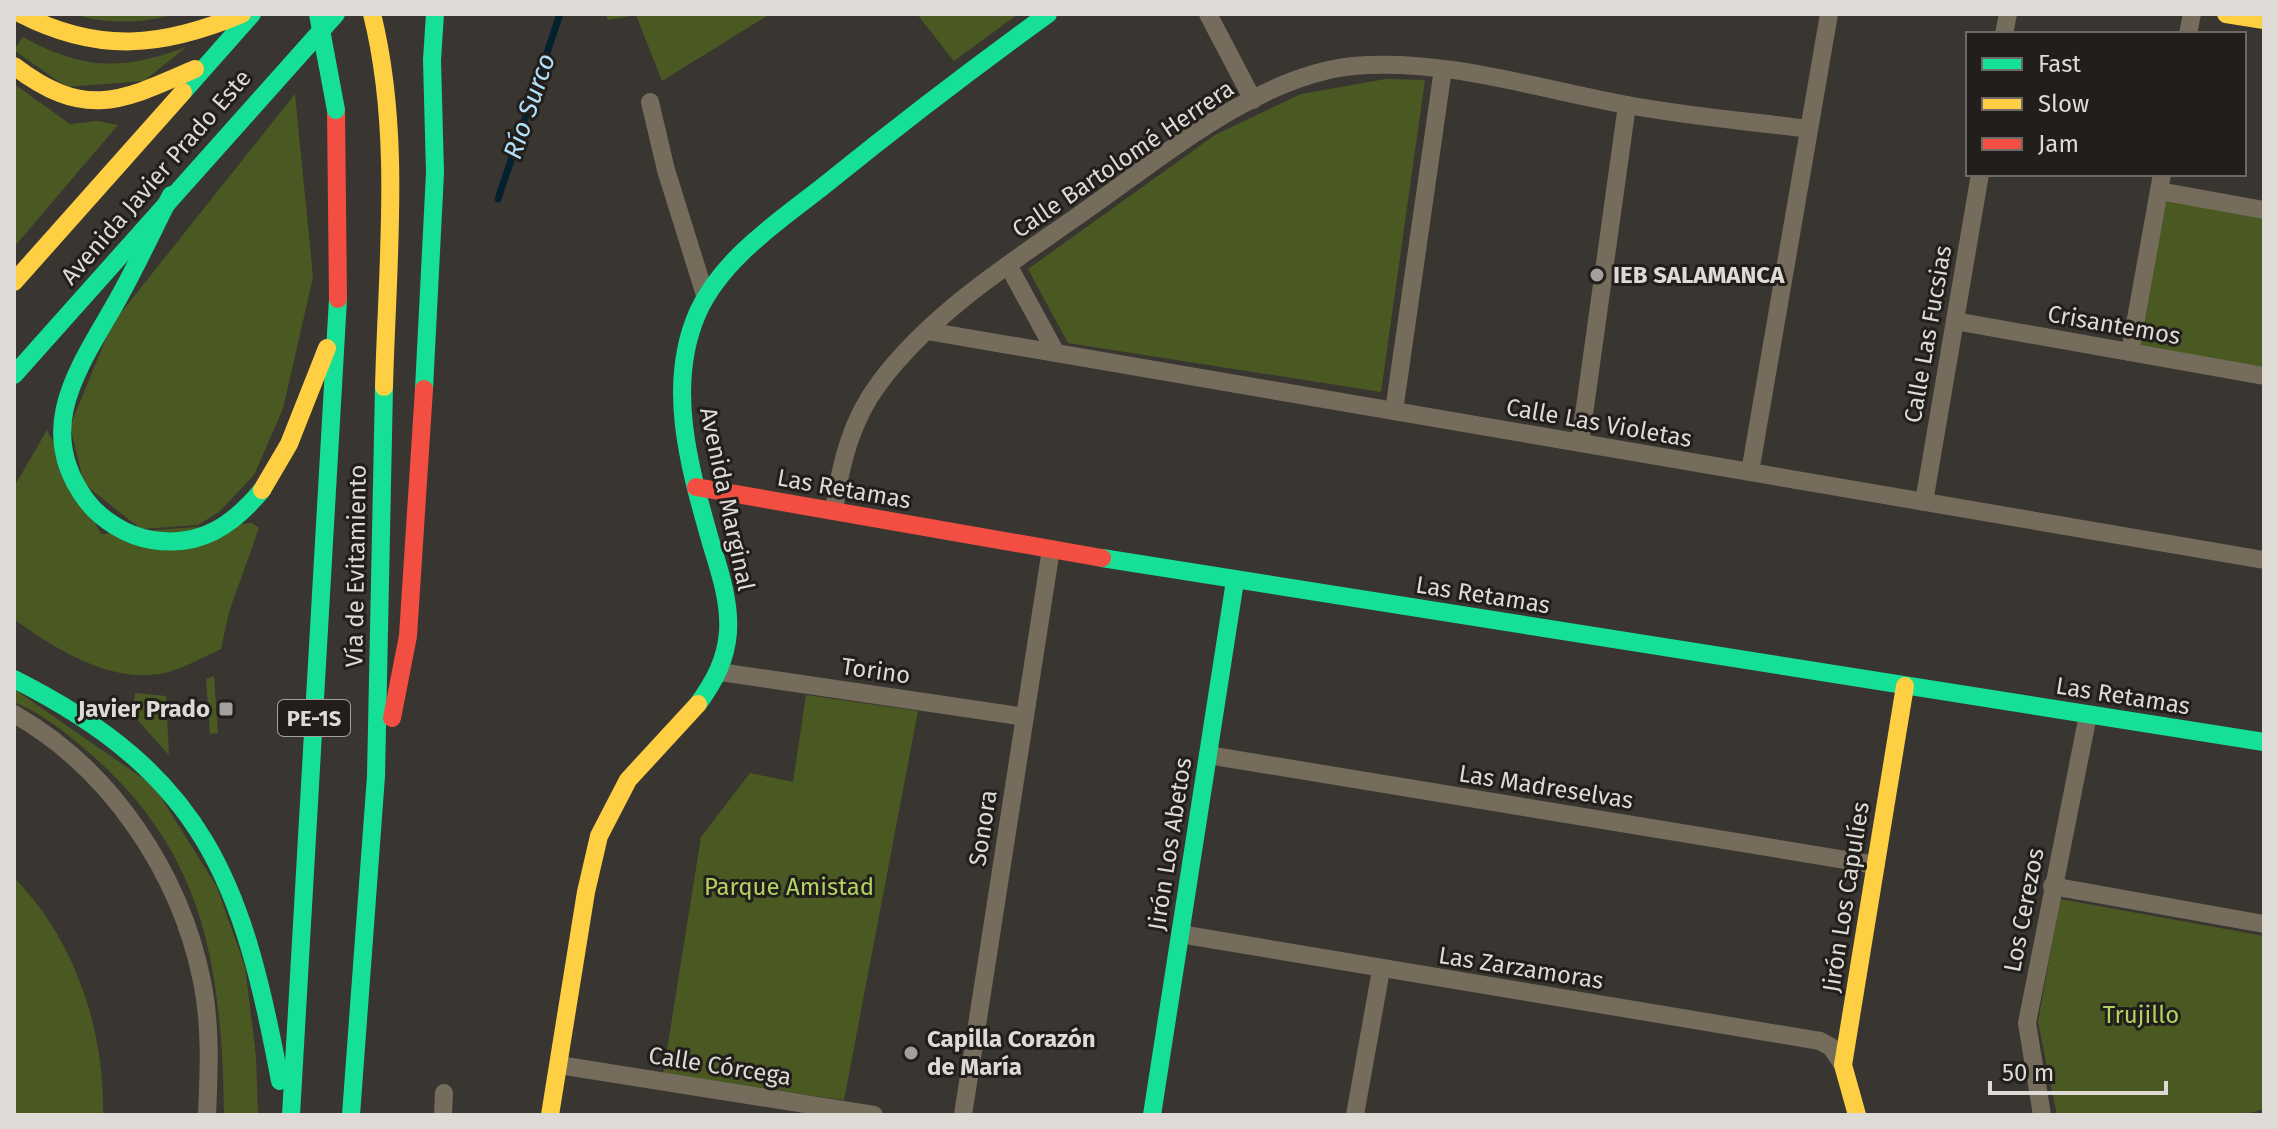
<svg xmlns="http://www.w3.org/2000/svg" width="2278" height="1129" font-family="'Fira Sans',sans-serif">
  <rect width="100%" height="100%" fill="#393632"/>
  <g fill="#4a5922">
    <path d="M 75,14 L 175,14 C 144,23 106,25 75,14 Z"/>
    <polygon points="605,14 770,14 662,81 636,15 608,20"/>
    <polygon points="917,14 1018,14 954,61"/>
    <path d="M 23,37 C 83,70 122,71 186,47 L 144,81 L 66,87 L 14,50 Z"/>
    <polygon points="1386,79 1425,80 1381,392 1068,343 1028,269 1215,135 1301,94"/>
    <polygon points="14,84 70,124 97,121 118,125 14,247"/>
    <polygon points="295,94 313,277 283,409 254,475 219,512 198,525 141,529 84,484 70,426 112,324"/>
    <polygon points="2163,198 2264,216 2264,367 2135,346"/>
    <path d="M 47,430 L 101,534 L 252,523 L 259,528 L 229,612 L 221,649 C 203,657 183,669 164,673 C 110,684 56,649 15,620 L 14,487 Z"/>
    <polygon points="214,676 218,733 210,734 206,679"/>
    <path d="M 14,689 L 154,786 L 217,887 L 245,967 L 256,1056 L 258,1115 L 224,1115 C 222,972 207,857 94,757 C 70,736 44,714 14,702 Z"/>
    <polygon points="135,693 166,696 169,755 133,715"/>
    <polygon points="806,695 918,711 844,1100 663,1075 701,837 750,773 793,782"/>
    <path d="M 14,878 C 74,937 105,1031 103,1115 L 14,1115 Z"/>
    <polygon points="2060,899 2264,936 2264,1109 2243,1115 2057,1115 2038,1022"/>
  </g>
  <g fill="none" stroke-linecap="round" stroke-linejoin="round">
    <polyline stroke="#05212d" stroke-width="7" points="498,199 560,14"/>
    <g stroke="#756c5c" stroke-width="18">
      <polyline points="1208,14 1253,100"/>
      <polyline points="2004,34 2008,14"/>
      <polyline points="2188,34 2192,14"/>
      <polyline points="650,102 666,170 705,295"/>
      <polyline points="2159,191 2264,210"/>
      <polyline points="1008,265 1056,353"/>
      <polyline points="1955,321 2264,376"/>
      <polyline points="927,331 2264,560"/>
      <polyline points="2130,352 2162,174"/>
      <polyline points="1394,411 1443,69"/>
      <polyline points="1580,443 1627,105"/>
      <polyline points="1750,472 1829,14"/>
      <polyline points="1924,502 1980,174"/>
      <path d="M 834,511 C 840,465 851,420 880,382 C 935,309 1016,260 1089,208 C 1165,155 1258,76 1353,66 C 1443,58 1535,88 1622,104 C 1684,116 1747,121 1809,129"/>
      <polyline points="720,672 1025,717"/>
      <path d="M 14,714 C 111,769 180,873 202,981 C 211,1025 209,1070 207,1115"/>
      <polyline points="1208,755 1876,865"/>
      <polyline points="2052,886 2264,924"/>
      <polyline points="1180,934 1820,1041 1831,1047 1843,1065"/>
      <polyline points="559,1065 874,1115"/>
      <polyline points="443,1115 444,1093"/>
      <polyline points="963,1115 1051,549"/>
      <polyline points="1355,1115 1381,970"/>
      <polyline points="2042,1115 2027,1023 2088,715"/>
    </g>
    <g stroke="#16e098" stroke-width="18">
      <polyline points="183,92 252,14"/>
      <path d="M 171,195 C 153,230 137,265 118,299 C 81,365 32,427 86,500 C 101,520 127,536 152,540 C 200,548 233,525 262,490"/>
      <polyline points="14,375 336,14"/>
      <polyline points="424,389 435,173 432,60 435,14"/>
      <polyline points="1102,558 2264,742"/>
      <path d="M 14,679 C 205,775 243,882 280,1081"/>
      <path d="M 698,704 C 714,682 726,660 728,632 C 730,602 720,572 711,543 C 690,469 665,386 698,312 C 723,257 781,220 826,184 C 899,125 972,69 1048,14"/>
      <polyline points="291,1115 338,299"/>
      <polyline points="351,1115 376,776 384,387"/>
      <polyline points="1152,1115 1235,581"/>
    </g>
    <g stroke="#ffcf43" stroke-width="18">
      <path d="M 21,14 C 99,54 163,47 242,14"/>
      <path d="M 372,14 C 402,134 387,264 384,387"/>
      <polyline points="2226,14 2264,20"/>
      <path d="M 14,66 C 85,120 120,102 195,69"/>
      <polyline points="14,282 183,92"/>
      <polyline points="262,490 289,444 327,348"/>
      <polyline points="550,1115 586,892 599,836 628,780 698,704"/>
      <polyline points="1857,1115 1843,1065 1905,686"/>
    </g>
    <g stroke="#f24e42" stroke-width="18">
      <polyline points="336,110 338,299"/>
      <polyline points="696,487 1102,558"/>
      <polyline points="392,718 408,636 424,389"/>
    </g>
    <polyline stroke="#16e098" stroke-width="18" points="318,14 336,110"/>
  </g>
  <g fill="#a4a19d" stroke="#211e1b" stroke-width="3">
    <circle cx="1597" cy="275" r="8"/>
    <rect x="218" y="701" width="16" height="16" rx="4"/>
    <circle cx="911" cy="1053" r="8"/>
  </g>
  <g text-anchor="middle" stroke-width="6" stroke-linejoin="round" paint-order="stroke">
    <rect fill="#211e1b" stroke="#a5a29e" stroke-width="2" x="278" y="700" width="72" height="36" rx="6"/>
    <g font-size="22" font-weight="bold" fill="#dedad6">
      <text x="314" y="726">PE-1S</text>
    </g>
    <g font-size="24" fill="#dedad6" stroke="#211e1b">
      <text transform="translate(1123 159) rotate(-34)" y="8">Calle Bartolomé Herrera</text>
      <text transform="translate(156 177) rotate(-49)" y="8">Avenida Javier Prado Este</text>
      <text transform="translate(2114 325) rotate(10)" y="8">Crisantemos</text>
      <text transform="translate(1928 334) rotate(-80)" y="8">Calle Las Fucsias</text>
      <text transform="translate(1599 423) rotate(10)" y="8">Calle Las Violetas</text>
      <text transform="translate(844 489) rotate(10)" y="8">Las Retamas</text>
      <text transform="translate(727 499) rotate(78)" y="8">Avenida Marginal</text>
      <text transform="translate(356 566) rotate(-89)" y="8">Vía de Evitamiento</text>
      <text transform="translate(1483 595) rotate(9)" y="8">Las Retamas</text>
      <text transform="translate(876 671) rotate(8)" y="8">Torino</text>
      <text transform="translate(2123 696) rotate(9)" y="8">Las Retamas</text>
      <text transform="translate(1546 787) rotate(9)" y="8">Las Madreselvas</text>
      <text transform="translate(983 828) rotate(-81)" y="8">Sonora</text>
      <text transform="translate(1170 844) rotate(-81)" y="8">Jirón Los Abetos</text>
      <text transform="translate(1846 897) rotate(-81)" y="8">Jirón Los Capulíes</text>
      <text transform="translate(2024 910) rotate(-79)" y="8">Los Cerezos</text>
      <text transform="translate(1521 968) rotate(9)" y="8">Las Zarzamoras</text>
      <text transform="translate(720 1066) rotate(9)" y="8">Calle Córcega</text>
    </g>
    <g font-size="24" font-weight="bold" fill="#dedad6" stroke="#211e1b" text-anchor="start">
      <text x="1613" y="283">IEB SALAMANCA</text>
      <text x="210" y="717" text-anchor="end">Javier Prado</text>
      <text x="927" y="1047">Capilla Corazón<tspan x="927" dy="28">de María</tspan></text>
    </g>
    <g font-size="24" fill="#b3d260" stroke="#211e1b">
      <text x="789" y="895">Parque Amistad</text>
      <text x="2141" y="1023">Trujillo</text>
    </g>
    <g font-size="26" font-style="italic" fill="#b2e1f8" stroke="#211e1b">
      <text transform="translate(529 106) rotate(-71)" y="9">Río Surco</text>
    </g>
  </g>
  <rect width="2278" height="1129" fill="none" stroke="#dedad6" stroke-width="32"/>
  <rect x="1966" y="32" width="280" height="144" fill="#211e1b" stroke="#6d6966" stroke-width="2"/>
  <rect x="1982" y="58" width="40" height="12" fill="#16e098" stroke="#6d6966" stroke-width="2"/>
  <text x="2038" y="72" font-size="24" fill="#dedad6">Fast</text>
  <rect x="1982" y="98" width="40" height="12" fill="#ffcf43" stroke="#6d6966" stroke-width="2"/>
  <text x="2038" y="112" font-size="24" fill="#dedad6">Slow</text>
  <rect x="1982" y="138" width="40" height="12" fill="#f24e42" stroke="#6d6966" stroke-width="2"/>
  <text x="2038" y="152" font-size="24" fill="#dedad6">Jam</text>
  <path d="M1990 1081v12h176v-12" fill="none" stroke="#dedad6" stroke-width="4"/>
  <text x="2002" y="1081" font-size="24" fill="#dedad6" stroke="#211e1b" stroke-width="6" paint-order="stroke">50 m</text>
</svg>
